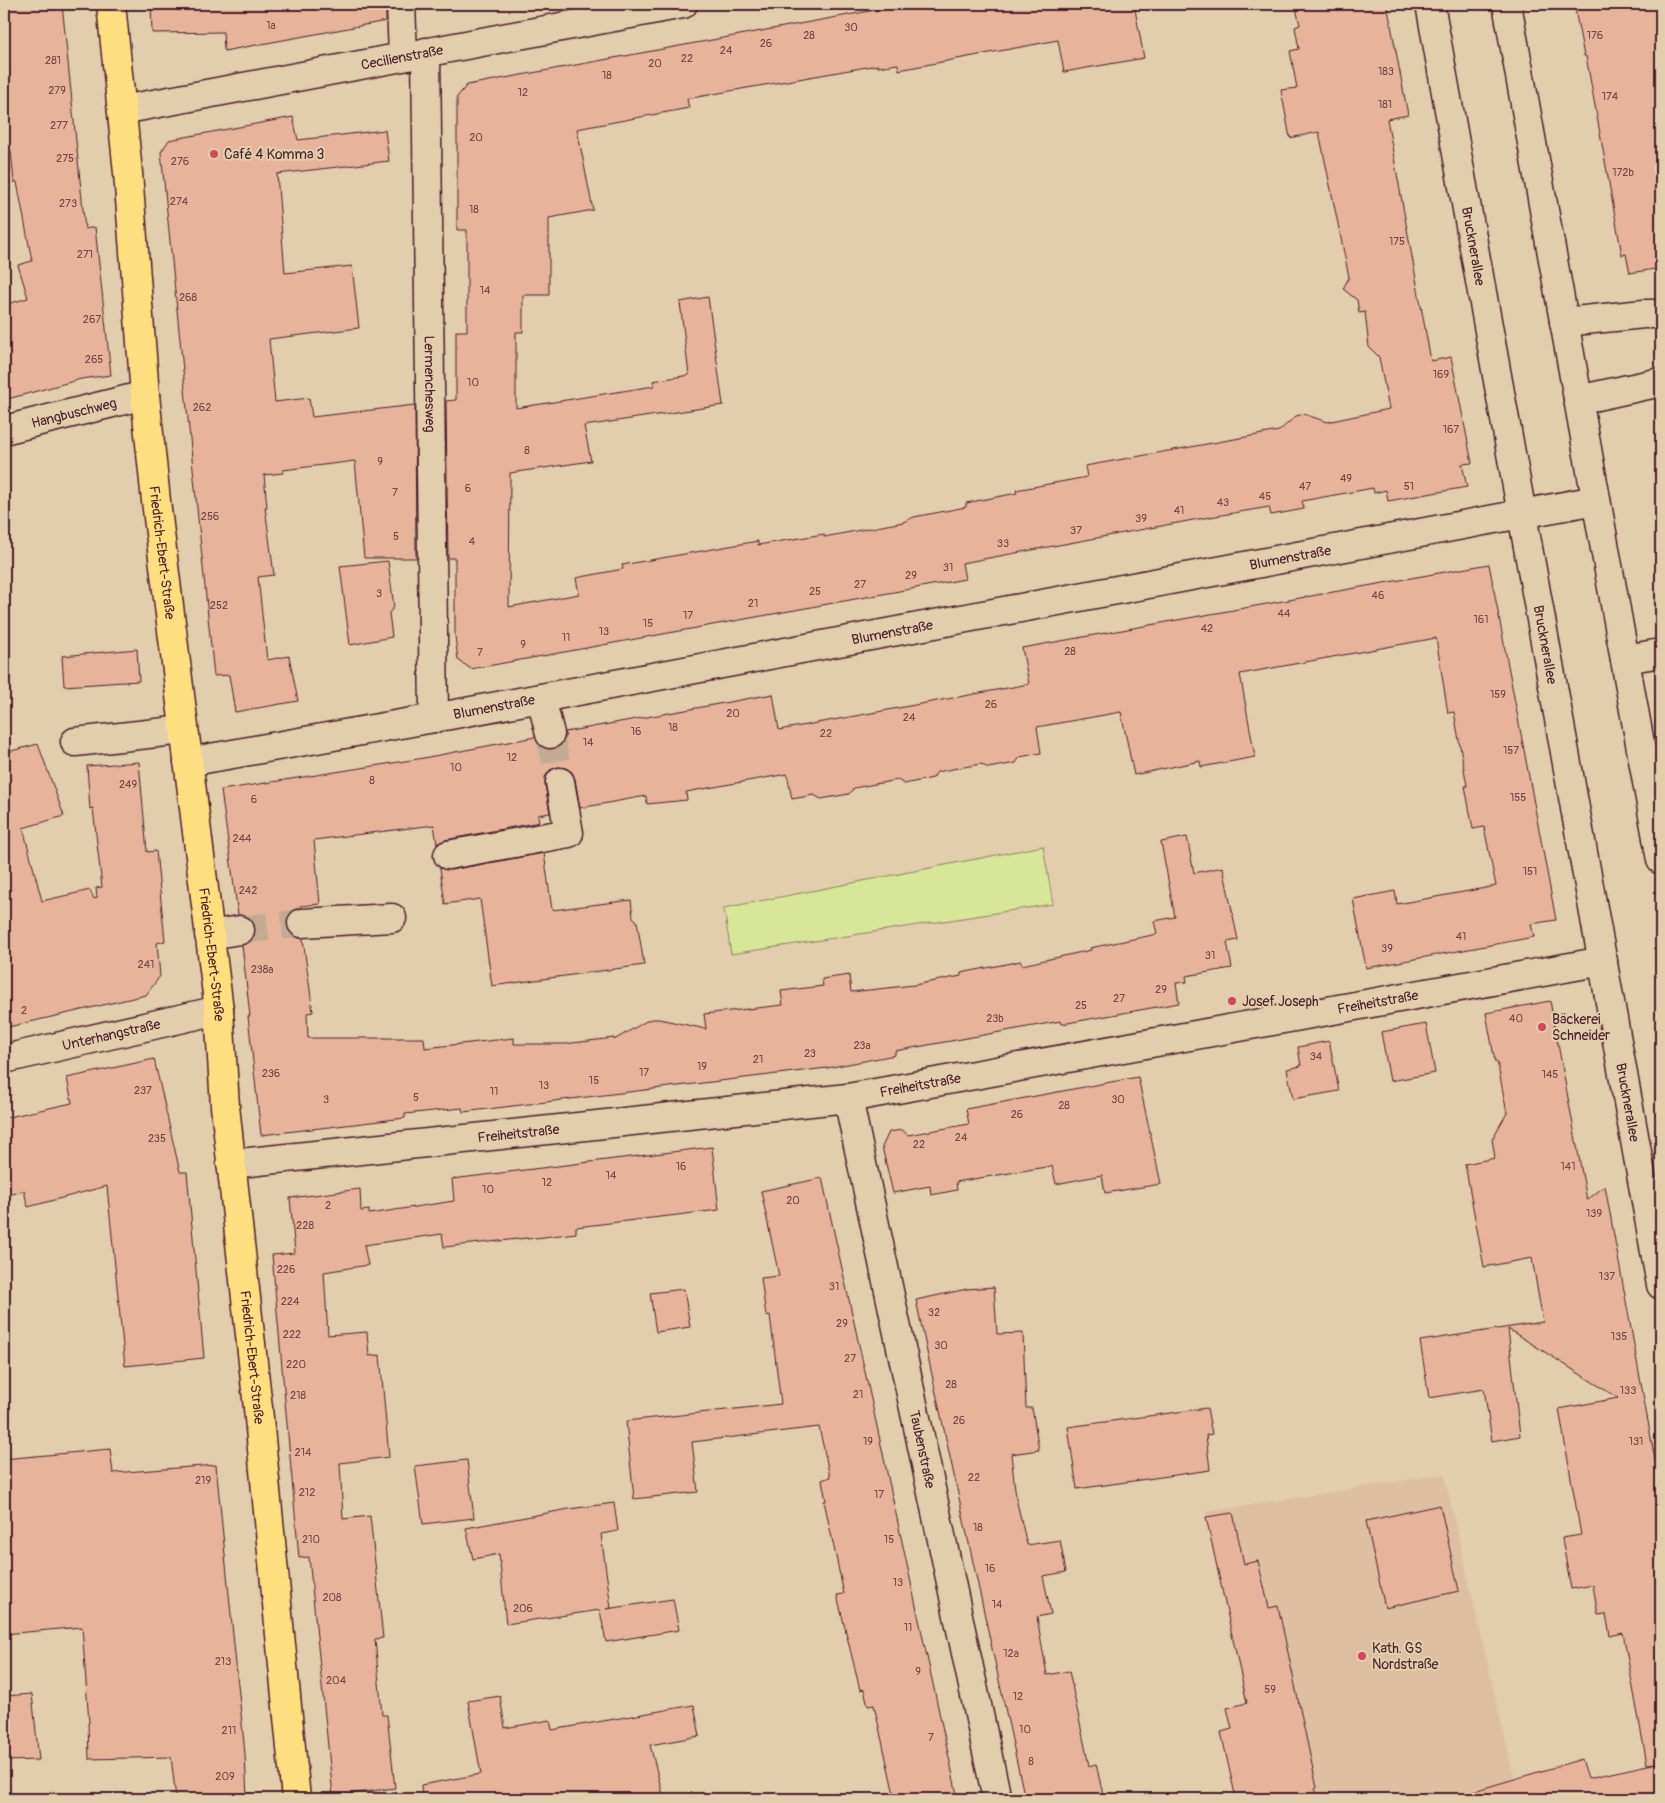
<svg xmlns="http://www.w3.org/2000/svg" width="1665" height="1803" font-family="Pangolin,sans-serif">
  <rect width="100%" height="100%" fill="#e2cdac"/>
  <filter id="ink" filterUnits="userSpaceOnUse"><feTurbulence type="fractalNoise" baseFrequency=".02" numOctaves="2"/><feDisplacementMap in="SourceGraphic" scale="10" xChannelSelector="R" yChannelSelector="G"/><feConvolveMatrix kernelMatrix="1 2 1 2 8 2 1 2 1" color-interpolation-filters="sRGB"/></filter>
  <g filter="url(#ink)">
    <polygon fill="#debfa2" points="1444,1474 1519,1799 1270,1799 1207,1512"/>
    <polygon fill="#d7e699" stroke="#908262" points="1043,846 1053,904 731,954 724,908"/>
    <g fill="#e7b49b" stroke="#4a1f2b">
      <polygon points="4,4 62,4 85,229 95,227 111,375 81,379 4,400 4,305 28,298 18,265 32,261 17,182 14,182 11,151 4,151 4,93 9,93 7,79 10,79 4,21"/>
      <polygon points="151,4 386,4 386,21 224,51 223,32 152,33"/>
      <polygon points="908,4 1134,4 1144,58 1064,72 1058,40 899,70 898,64 878,67 878,65 730,91 687,99 689,108 577,129 593,210 549,218 549,295 523,295 523,332 516,332 516,408 654,386 653,381 689,375 680,302 708,297 723,405 584,426 591,461 510,473 509,607 579,594 576,578 623,569 622,565 758,541 758,545 824,534 824,537 903,522 914,517 966,507 966,503 1017,493 1016,490 1087,477 1085,466 1279,431 1296,416 1304,414 1327,422 1389,409 1379,357 1369,347 1365,312 1359,313 1357,300 1343,289 1349,277 1319,132 1290,138 1281,90 1297,88 1290,51 1299,49 1295,27 1300,25 1295,4 1387,4 1408,115 1387,119 1431,361 1451,357 1472,463 1462,464 1467,487 1388,501 1386,490 1374,493 1373,488 1302,501 1304,509 1288,512 1271,515 1269,507 1204,518 962,563 965,579 471,669 458,660 455,636 455,558 448,558 446,401 456,400 456,331 467,331 467,230 457,230 457,97 467,85"/>
      <polygon points="1574,4 1661,4 1661,268 1630,273 1626,254 1622,255 1586,56 1584,56"/>
      <polygon points="293,117 298,140 385,130 389,161 277,174 285,273 352,266 359,328 269,339 275,402 309,398 312,417 415,405 416,558 364,558 355,461 283,470 283,473 264,475 267,507 265,507 274,575 258,577 267,660 289,656 298,701 235,712 229,675 214,676 161,152 169,140"/>
      <polygon points="388,561 394,607 389,613 392,637 350,645 340,566"/>
      <polygon points="1489,564 1556,920 1531,924 1534,937 1366,968 1353,899 1395,891 1397,904 1496,886 1484,827 1473,829 1465,786 1467,786 1454,712 1448,713 1436,638 1240,674 1255,757 1201,767 1200,761 1134,775 1121,712 1037,727 1041,753 1020,757 1016,763 988,768 981,764 958,768 937,772 933,778 904,784 898,780 875,784 854,788 849,794 821,799 814,795 792,799 787,774 686,792 687,800 647,804 646,796 580,808 575,779 572,772 566,768 558,767 550,770 545,777 545,785 550,813 538,815 539,822 445,840 437,844 434,825 314,840 320,904 300,906 300,908 293,910 288,916 286,923 289,932 295,937 303,939 313,1012 307,1013 308,1038 424,1038 425,1048 514,1038 514,1044 564,1044 614,1038 614,1040 648,1020 653,1019 659,1019 706,1029 704,1014 783,1005 781,991 823,986 822,979 849,975 851,992 914,985 961,976 961,973 1021,961 1022,965 1091,950 1090,948 1157,934 1154,921 1175,917 1161,842 1187,837 1194,873 1223,867 1238,940 1227,942 1232,968 1186,976 1187,982 1176,983 1179,1003 1062,1024 1061,1021 895,1051 895,1055 827,1068 463,1112 462,1108 405,1114 405,1118 261,1135 248,1016 250,1016 242,945 250,942 254,936 255,928 252,920 246,916 238,915 221,790 418,759 535,737 539,745 546,749 553,749 561,745 565,739 565,732 773,694 779,730 1029,684 1022,648"/>
      <polygon points="137,649 139,681 64,686 62,656"/>
      <polygon points="38,744 64,816 23,828 42,901 90,890 94,899 97,898 96,888 102,887 93,808 90,809 87,766 139,762 147,852 156,851 165,941 157,943 160,976 146,995 4,1028 4,753"/>
      <polygon points="544,853 552,910 631,900 633,917 637,921 644,965 492,986 480,899 445,904 440,868 451,870"/>
      <polygon points="1550,1001 1587,1200 1605,1186 1661,1493 1661,1799 1475,1799 1474,1791 1582,1759 1588,1778 1657,1763 1647,1764 1623,1633 1610,1636 1606,1614 1598,1615 1593,1585 1571,1589 1562,1538 1581,1535 1559,1409 1618,1398 1508,1329 1520,1436 1492,1441 1484,1389 1429,1398 1420,1341 1543,1322 1532,1258 1484,1267 1465,1164 1495,1158 1492,1139 1507,1113 1497,1061 1495,1062 1486,1013"/>
      <polygon points="1426,1024 1435,1073 1390,1081 1381,1032"/>
      <polygon points="1329,1041 1339,1091 1293,1099 1287,1069 1301,1066 1298,1047"/>
      <polygon points="154,1059 180,1172 187,1172 204,1358 125,1366 107,1186 28,1207 24,1191 4,1196 4,1118 72,1103 67,1078"/>
      <polygon points="1138,1077 1161,1184 1105,1193 1102,1175 1056,1184 1052,1166 956,1182 957,1190 931,1195 930,1186 893,1193 882,1147 889,1132 902,1130 908,1135 969,1124 966,1109"/>
      <polygon points="712,1147 719,1210 576,1227 576,1233 527,1239 527,1238 444,1247 442,1234 364,1245 368,1265 324,1272 328,1335 367,1332 369,1356 380,1355 389,1457 340,1463 343,1519 370,1516 383,1638 375,1639 382,1715 387,1715 395,1788 333,1796 309,1557 299,1558 272,1255 295,1253 290,1198 360,1189 361,1211 369,1210 369,1214 454,1201 452,1179"/>
      <polygon points="822,1178 871,1399 958,1799 895,1799 874,1705 868,1706 864,1689 860,1690 837,1595 844,1594 824,1501 826,1501 822,1480 830,1477 819,1427 692,1442 698,1492 634,1499 626,1421 781,1404 770,1315 766,1316 761,1278 779,1276 761,1191"/>
      <polygon points="994,1287 997,1334 1023,1333 1026,1408 1032,1408 1039,1450 1011,1454 1016,1498 1027,1545 1060,1540 1066,1572 1043,1576 1051,1614 1037,1617 1047,1675 1069,1671 1089,1766 1096,1764 1104,1799 1025,1799 927,1352 916,1300 967,1289"/>
      <polygon points="684,1289 690,1327 656,1332 650,1293"/>
      <polygon points="1207,1408 1212,1434 1206,1435 1210,1470 1077,1489 1068,1427"/>
      <polygon points="110,1449 113,1473 216,1465 245,1754 247,1799 176,1799 171,1757 89,1759 88,1723 89,1723 82,1627 4,1634 4,1459"/>
      <polygon points="467,1460 474,1518 423,1524 415,1466"/>
      <polygon points="614,1503 618,1531 601,1534 611,1608 606,1609 673,1599 679,1630 606,1642 600,1610 506,1624 499,1554 473,1559 466,1528 569,1509"/>
      <polygon points="1440,1505 1459,1591 1385,1608 1366,1521"/>
      <polygon points="1233,1513 1244,1564 1258,1561 1269,1608 1278,1606 1317,1788 1315,1789 1317,1799 1236,1799 1221,1732 1232,1729 1227,1708 1247,1703 1206,1517"/>
      <polygon points="32,1694 39,1760 4,1761 4,1696"/>
      <polygon points="500,1696 505,1728 550,1720 552,1730 694,1705 700,1736 650,1745 664,1799 422,1799 421,1785 481,1774 468,1701"/>
    </g>
    <g fill="none" stroke-linecap="round" stroke-linejoin="round">
      <g stroke="#c4aa92" stroke-width="28" stroke-dasharray="28 14" stroke-linecap="butt">
        <polyline points="550,734 560,782"/>
        <polyline points="240,930 302,923"/>
      </g>
      <defs>
        <g id="minor">
          <polyline points="401,4 403,56"/>
          <path id="s1" d="M 1430,4 L 1661,1285"/>
          <polyline points="1507,4 1661,860"/>
          <path id="s2" d="M 426,52 L 434,718"/>
          <path id="s3" d="M 122,110 L 683,4"/>
          <polyline points="1564,322 1644,314 1661,314"/>
          <polyline points="1578,400 1661,382"/>
          <path id="s4" d="M 4,430 L 145,395"/>
          <polyline points="1625,659 1661,653"/>
          <polyline points="541,698 550,734"/>
          <polyline points="75,742 184,730"/>
          <path id="s5" d="M 188,762 L 434,718 L 1596,500"/>
          <polyline points="448,855 569,833 560,782"/>
          <polyline points="302,923 392,918"/>
          <polyline points="209,935 240,930"/>
          <path id="s6" d="M 4,1059 L 219,1010"/>
          <path id="s7" d="M 848,1098 L 997,1799"/>
          <path id="s8" d="M 231,1164 L 848,1098 L 1603,961"/>
        </g>
        <g id="major">
          <path id="s9" d="M 111,4 L 128,173 L 145,395 L 156,501 L 219,1010 L 225,1106 L 258,1408 L 296,1799"/>
        </g>
      </defs>
      <use href="#minor" stroke="#4a1f2b" stroke-width="31"/>
      <use href="#major" stroke="#4a1f2b" stroke-width="31"/>
      <use href="#minor" stroke="#e2cdac" stroke-width="28"/>
      <use href="#major" stroke="#fedf80" stroke-width="28"/>
    </g>
  </g>
  <g fill="#d1495b" stroke="#e2cdac" stroke-width="2">
    <circle cx="214" cy="154" r="5"/>
    <circle cx="1232" cy="1001" r="5"/>
    <circle cx="1542" cy="1027" r="5"/>
    <circle cx="1362" cy="1656" r="5"/>
  </g>
  <g text-anchor="middle" stroke-width="4" stroke-linejoin="round" paint-order="stroke">
    <g font-size="11" fill="#714447">
      <text x="271" y="29">1a</text>
      <text x="851" y="31">30</text>
      <text x="809" y="39">28</text>
      <text x="1595" y="39">176</text>
      <text x="766" y="47">26</text>
      <text x="726" y="54">24</text>
      <text x="687" y="62">22</text>
      <text x="53" y="64">281</text>
      <text x="655" y="67">20</text>
      <text x="1386" y="75">183</text>
      <text x="607" y="79">18</text>
      <text x="57" y="94">279</text>
      <text x="523" y="96">12</text>
      <text x="1610" y="100">174</text>
      <text x="1385" y="108">181</text>
      <text x="59" y="129">277</text>
      <text x="476" y="141">20</text>
      <text x="65" y="162">275</text>
      <text x="180" y="165">276</text>
      <text x="1623" y="176">172b</text>
      <text x="179" y="205">274</text>
      <text x="68" y="207">273</text>
      <text x="474" y="213">18</text>
      <text x="1397" y="245">175</text>
      <text x="85" y="258">271</text>
      <text x="485" y="294">14</text>
      <text x="188" y="301">268</text>
      <text x="92" y="323">267</text>
      <text x="94" y="363">265</text>
      <text x="1441" y="378">169</text>
      <text x="473" y="386">10</text>
      <text x="202" y="411">262</text>
      <text x="1451" y="433">167</text>
      <text x="527" y="454">8</text>
      <text x="380" y="465">9</text>
      <text x="1346" y="482">49</text>
      <text x="1305" y="490">47</text>
      <text x="1409" y="490">51</text>
      <text x="468" y="492">6</text>
      <text x="395" y="496">7</text>
      <text x="1265" y="500">45</text>
      <text x="1223" y="506">43</text>
      <text x="1179" y="514">41</text>
      <text x="210" y="520">256</text>
      <text x="1141" y="522">39</text>
      <text x="1076" y="534">37</text>
      <text x="396" y="540">5</text>
      <text x="472" y="545">4</text>
      <text x="1003" y="547">33</text>
      <text x="948" y="571">31</text>
      <text x="911" y="579">29</text>
      <text x="860" y="588">27</text>
      <text x="815" y="595">25</text>
      <text x="379" y="597">3</text>
      <text x="1378" y="599">46</text>
      <text x="753" y="607">21</text>
      <text x="219" y="609">252</text>
      <text x="1284" y="617">44</text>
      <text x="688" y="619">17</text>
      <text x="1481" y="623">161</text>
      <text x="648" y="627">15</text>
      <text x="1207" y="632">42</text>
      <text x="604" y="635">13</text>
      <text x="566" y="641">11</text>
      <text x="523" y="648">9</text>
      <text x="1070" y="655">28</text>
      <text x="480" y="656">7</text>
      <text x="1498" y="698">159</text>
      <text x="991" y="708">26</text>
      <text x="733" y="717">20</text>
      <text x="909" y="721">24</text>
      <text x="673" y="731">18</text>
      <text x="636" y="735">16</text>
      <text x="826" y="737">22</text>
      <text x="588" y="746">14</text>
      <text x="1511" y="754">157</text>
      <text x="512" y="761">12</text>
      <text x="456" y="771">10</text>
      <text x="372" y="784">8</text>
      <text x="128" y="788">249</text>
      <text x="1518" y="801">155</text>
      <text x="254" y="803">6</text>
      <text x="242" y="842">244</text>
      <text x="1530" y="875">151</text>
      <text x="248" y="894">242</text>
      <text x="1461" y="940">41</text>
      <text x="1387" y="952">39</text>
      <text x="1210" y="959">31</text>
      <text x="146" y="968">241</text>
      <text x="262" y="973">238a</text>
      <text x="1161" y="993">29</text>
      <text x="1119" y="1002">27</text>
      <text x="1081" y="1009">25</text>
      <text x="24" y="1014">2</text>
      <text x="995" y="1022">23b</text>
      <text x="1516" y="1022">40</text>
      <text x="862" y="1049">23a</text>
      <text x="810" y="1057">23</text>
      <text x="1316" y="1060">34</text>
      <text x="758" y="1063">21</text>
      <text x="702" y="1070">19</text>
      <text x="644" y="1076">17</text>
      <text x="271" y="1077">236</text>
      <text x="1550" y="1078">145</text>
      <text x="594" y="1084">15</text>
      <text x="544" y="1089">13</text>
      <text x="143" y="1094">237</text>
      <text x="494" y="1095">11</text>
      <text x="416" y="1101">5</text>
      <text x="326" y="1103">3</text>
      <text x="1118" y="1103">30</text>
      <text x="1064" y="1109">28</text>
      <text x="1017" y="1118">26</text>
      <text x="961" y="1141">24</text>
      <text x="157" y="1142">235</text>
      <text x="919" y="1148">22</text>
      <text x="681" y="1170">16</text>
      <text x="1568" y="1170">141</text>
      <text x="611" y="1179">14</text>
      <text x="547" y="1186">12</text>
      <text x="488" y="1193">10</text>
      <text x="793" y="1204">20</text>
      <text x="328" y="1209">2</text>
      <text x="1594" y="1217">139</text>
      <text x="305" y="1229">228</text>
      <text x="286" y="1273">226</text>
      <text x="1607" y="1280">137</text>
      <text x="834" y="1290">31</text>
      <text x="290" y="1305">224</text>
      <text x="934" y="1316">32</text>
      <text x="842" y="1327">29</text>
      <text x="292" y="1338">222</text>
      <text x="1619" y="1340">135</text>
      <text x="941" y="1349">30</text>
      <text x="850" y="1362">27</text>
      <text x="296" y="1368">220</text>
      <text x="951" y="1388">28</text>
      <text x="1628" y="1394">133</text>
      <text x="858" y="1398">21</text>
      <text x="298" y="1399">218</text>
      <text x="959" y="1424">26</text>
      <text x="868" y="1445">19</text>
      <text x="1636" y="1445">131</text>
      <text x="303" y="1456">214</text>
      <text x="974" y="1481">22</text>
      <text x="203" y="1484">219</text>
      <text x="307" y="1496">212</text>
      <text x="879" y="1498">17</text>
      <text x="978" y="1531">18</text>
      <text x="311" y="1543">210</text>
      <text x="889" y="1543">15</text>
      <text x="990" y="1572">16</text>
      <text x="898" y="1586">13</text>
      <text x="332" y="1601">208</text>
      <text x="997" y="1608">14</text>
      <text x="523" y="1612">206</text>
      <text x="908" y="1631">11</text>
      <text x="1011" y="1657">12a</text>
      <text x="223" y="1665">213</text>
      <text x="918" y="1675">9</text>
      <text x="336" y="1684">204</text>
      <text x="1270" y="1693">59</text>
      <text x="1018" y="1700">12</text>
      <text x="1025" y="1733">10</text>
      <text x="229" y="1734">211</text>
      <text x="931" y="1741">7</text>
      <text x="1031" y="1765">8</text>
      <text x="225" y="1780">209</text>
    </g>
    <g font-size="14" fill="#4a1f2b" stroke="#e2cdac">
      <text dy="5" stroke="none"><textPath href="#s3" startOffset="285">Cecilienstraße</textPath></text>
      <text dy="5" stroke="none"><textPath href="#s1" startOffset="246">Brucknerallee</textPath></text>
      <text dy="5" stroke="none"><textPath href="#s2" startOffset="332">Lermenchesweg</textPath></text>
      <text dy="5" stroke="none"><textPath href="#s4" startOffset="72">Hangbuschweg</textPath></text>
      <text dy="5" stroke="none"><textPath href="#s9" startOffset="551">Friedrich-Ebert-Straße</textPath></text>
      <text dy="5" stroke="none"><textPath href="#s5" startOffset="1121">Blumenstraße</textPath></text>
      <text dy="5" stroke="none"><textPath href="#s5" startOffset="716">Blumenstraße</textPath></text>
      <text dy="5" stroke="none"><textPath href="#s1" startOffset="651">Brucknerallee</textPath></text>
      <text dy="5" stroke="none"><textPath href="#s5" startOffset="311">Blumenstraße</textPath></text>
      <text dy="5" stroke="none"><textPath href="#s9" startOffset="956">Friedrich-Ebert-Straße</textPath></text>
      <text dy="5" stroke="none"><textPath href="#s8" startOffset="1159">Freiheitstraße</textPath></text>
      <text dy="5" stroke="none"><textPath href="#s6" startOffset="110">Unterhangstraße</textPath></text>
      <text dy="5" stroke="none"><textPath href="#s8" startOffset="694">Freiheitstraße</textPath></text>
      <text dy="5" stroke="none"><textPath href="#s1" startOffset="1116">Brucknerallee</textPath></text>
      <text dy="5" stroke="none"><textPath href="#s8" startOffset="289">Freiheitstraße</textPath></text>
      <text dy="5" stroke="none"><textPath href="#s9" startOffset="1361">Friedrich-Ebert-Straße</textPath></text>
      <text dy="5" stroke="none"><textPath href="#s7" startOffset="359">Taubenstraße</textPath></text>
    </g>
    <g font-size="14" fill="#4a1f2b" stroke="#e2cdac" text-anchor="start">
      <text x="224" y="159">Café 4 Komma 3</text>
      <text x="1242" y="1006">Josef Joseph</text>
      <text x="1552" y="1024">Bäckerei<tspan x="1552" dy="16">Schneider</tspan></text>
      <text x="1372" y="1653">Kath. GS<tspan x="1372" dy="16">Nordstraße</tspan></text>
    </g>
  </g>
  <rect width="1665" height="1803" fill="none" stroke="#e2cdac" stroke-width="20"/>
  <rect x="10" y="10" width="1645" height="1783" fill="none" stroke="#4a1f2b" stroke-width="2" filter="url(#ink)"/>
</svg>
